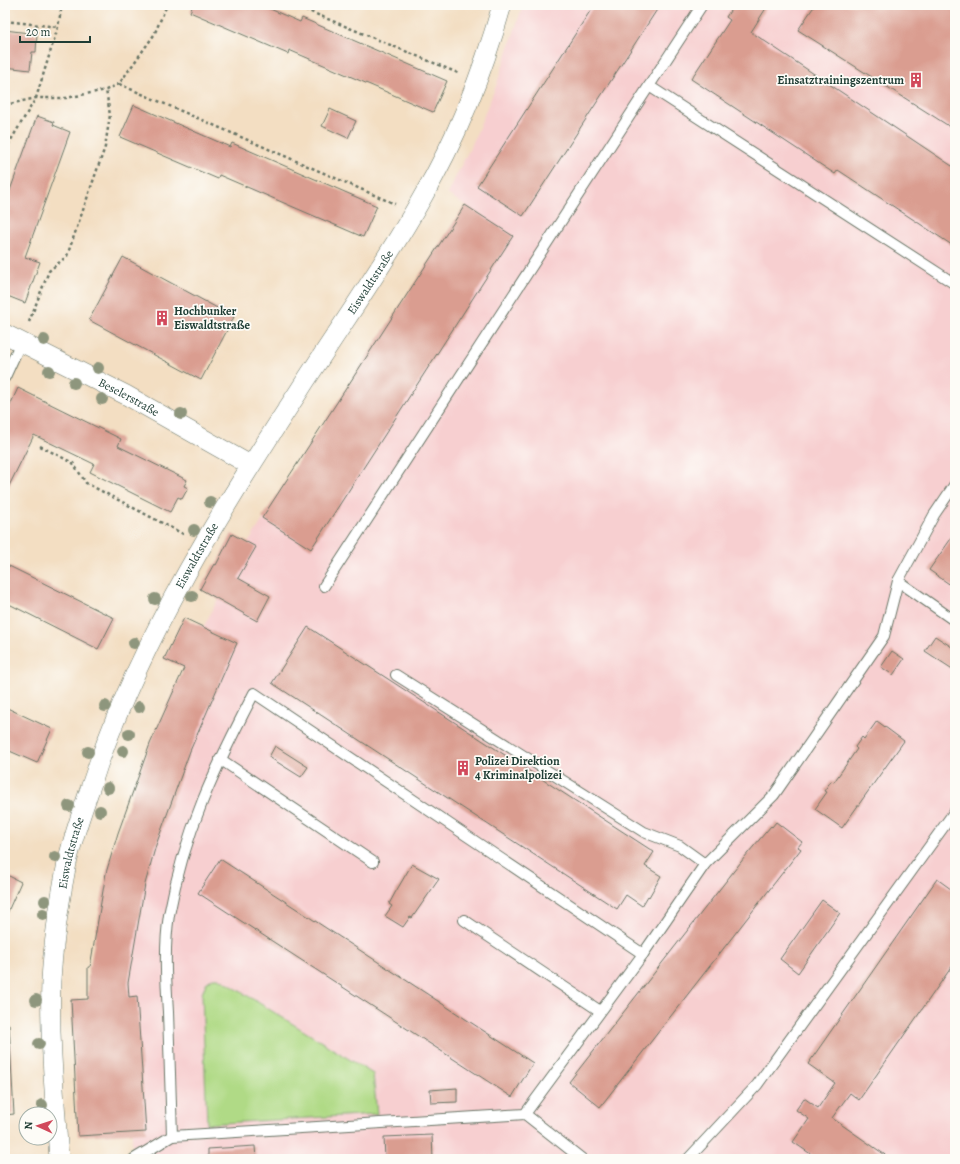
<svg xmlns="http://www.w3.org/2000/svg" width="960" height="1164" font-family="Alegreya,serif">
  <rect width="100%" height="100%" fill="#fdfcf7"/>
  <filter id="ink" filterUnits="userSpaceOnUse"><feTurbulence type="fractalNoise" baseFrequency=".025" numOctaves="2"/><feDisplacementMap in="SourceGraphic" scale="8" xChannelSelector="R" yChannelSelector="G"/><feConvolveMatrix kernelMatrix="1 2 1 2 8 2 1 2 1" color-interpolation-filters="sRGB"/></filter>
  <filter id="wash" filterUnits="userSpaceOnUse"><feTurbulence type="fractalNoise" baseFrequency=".012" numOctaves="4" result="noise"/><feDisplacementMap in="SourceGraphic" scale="16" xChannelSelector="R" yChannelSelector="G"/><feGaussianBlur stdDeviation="0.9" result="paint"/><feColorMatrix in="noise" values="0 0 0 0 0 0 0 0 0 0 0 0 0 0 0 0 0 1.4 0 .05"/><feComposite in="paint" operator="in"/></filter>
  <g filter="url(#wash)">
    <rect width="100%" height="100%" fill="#f3dec2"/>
    <polygon fill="#f7cfd0" points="523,5 955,5 955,1159 132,1159 132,1133 78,1136 71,1000 88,999 88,967 90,967 106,873 118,833 150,744 184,668 164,659 184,618 204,626 218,599 200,589 214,564 216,565 232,534 248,543 465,205 447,194 473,142 496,86"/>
    <polygon fill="#b0da86" stroke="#688c5d" points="213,978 219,978 373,1074 377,1114 207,1124 202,994 206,983"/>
    <g id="blocks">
      <g fill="#da9d90">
        <polygon points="193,5 261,5 300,22 302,18 447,81 433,112 289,50 288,54 190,12"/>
        <polygon points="594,5 660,5 523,216 477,186"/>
        <polygon points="734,5 768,5 751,32 955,168 955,247 838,170 835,174 691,79 730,20 726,17"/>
        <polygon points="815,5 955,5 955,130 798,30"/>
        <polygon points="5,30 37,34 36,52 32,52 30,70 5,67"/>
        <polygon points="134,105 230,147 232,143 377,206 363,237 219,175 218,179 120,137"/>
        <polygon points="330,109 356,121 348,138 322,126"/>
        <polygon points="37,116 54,122 53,125 70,132 25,257 40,262 25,303 5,295 5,204"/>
        <polygon points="465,205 513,236 311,549 262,518"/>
        <polygon points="123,257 234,317 201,380 89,320"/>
        <polygon points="18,388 121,439 118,446 187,480 184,486 188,488 182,499 178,497 170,512 90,472 94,464 34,435 5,494 5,416"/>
        <polygon points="955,533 955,588 929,570"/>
        <polygon points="232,534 256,547 238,578 270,596 257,621 200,589 214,564 216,565"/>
        <polygon points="5,564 114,618 98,649 5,602"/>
        <polygon points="184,618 237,643 190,751 156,845 145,884 128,983 129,997 137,996 146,1132 78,1136 71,1000 88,999 88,967 90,967 106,873 118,833 150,744 184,668 164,659"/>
        <polygon points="308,627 654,852 645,866 661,876 649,897 648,896 642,906 626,895 617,909 272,683"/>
        <polygon points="935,636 955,649 954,670 925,651"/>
        <polygon points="892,651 904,659 893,675 881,667"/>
        <polygon points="5,707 52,729 37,763 5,749"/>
        <polygon points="877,721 904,741 842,828 815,809 827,792 824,791 831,781 834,782 857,749 855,747 862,737 864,739"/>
        <polygon points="275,746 308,767 301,777 269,757"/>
        <polygon points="776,822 802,842 798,847 801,849 600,1107 569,1082 748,853 771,826 772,827"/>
        <polygon points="220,859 533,1063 512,1097 198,893"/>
        <polygon points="412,864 439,879 412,918 410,917 403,927 385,916 392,906 389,904 395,893"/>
        <polygon points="5,874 21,882 5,918"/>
        <polygon points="937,879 955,892 955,962 859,1100 850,1093 832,1118 891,1159 818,1159 793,1142 809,1119 796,1110 804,1098 818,1108 835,1083 808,1064"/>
        <polygon points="822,900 840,913 798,973 780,959"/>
        <polygon points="5,1023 9,1024 14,1114 5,1115"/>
        <polygon points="457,1088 457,1102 431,1103 430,1090"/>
        <polygon points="432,1135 433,1159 385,1159 384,1137"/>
        <polygon points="255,1146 256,1159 208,1159 208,1149"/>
      </g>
    </g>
  </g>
  <g filter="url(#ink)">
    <use href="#blocks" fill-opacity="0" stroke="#697566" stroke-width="1"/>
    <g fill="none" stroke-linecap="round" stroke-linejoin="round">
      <defs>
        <g id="lane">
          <polyline points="649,86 702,5"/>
          <polyline points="5,377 21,342"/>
          <polyline points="898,581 955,621"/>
          <polyline points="324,586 649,86 955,284"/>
          <polyline points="396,675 644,832 680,846 705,864"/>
          <polyline points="220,759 373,862"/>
          <polyline points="464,920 600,1011"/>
          <polyline points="525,1114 582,1159"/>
          <path d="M 172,1136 C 171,1094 169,1053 168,1012 C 166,980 164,946 169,915 C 184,832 216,766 254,693 L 643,954"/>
          <polyline points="134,1159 172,1136 525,1114 643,954 705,864 774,795 884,636 898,581 934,515 955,484"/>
          <polyline points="688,1159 757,1085 955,811"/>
        </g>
        <g id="street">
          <path id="s1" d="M 5,334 L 126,395 L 250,465"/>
          <path id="s2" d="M 59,1159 C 55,1100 49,1040 51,981 C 53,943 59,905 66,868 C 73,833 87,799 98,765 C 146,630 221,510 299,391 C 340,327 385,264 422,198 C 457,138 483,72 502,5"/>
        </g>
      </defs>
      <use href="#lane" stroke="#697566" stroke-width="12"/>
      <use href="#street" stroke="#697566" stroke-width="20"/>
      <g stroke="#697566" stroke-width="2.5" stroke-dasharray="3 3" stroke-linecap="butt">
        <polyline points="294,5 458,73"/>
        <polyline points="5,21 58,27"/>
        <polyline points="119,84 395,204"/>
        <polyline points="5,105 36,98 66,98 106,90 119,84 154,35 167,5"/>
        <polyline points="5,150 36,98 58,27 62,5"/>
        <polyline points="29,322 49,271 67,256 105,147 110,115 106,90"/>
        <polyline points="40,446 73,463 86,483 185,535"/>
      </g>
      <use href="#lane" stroke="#fff" stroke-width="10"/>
      <use href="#street" stroke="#fff" stroke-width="19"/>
    </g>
    <g fill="#8e967d">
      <circle cx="44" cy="340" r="6"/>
      <circle cx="98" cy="368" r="6"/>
      <circle cx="49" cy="371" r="6"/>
      <circle cx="74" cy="383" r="6"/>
      <circle cx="102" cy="399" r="6"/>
      <circle cx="181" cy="414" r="6"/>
      <circle cx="210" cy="502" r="6"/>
      <circle cx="194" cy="530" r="6"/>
      <circle cx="192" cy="596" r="6"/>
      <circle cx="155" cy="599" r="6"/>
      <circle cx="134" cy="643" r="6"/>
      <circle cx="105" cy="706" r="6"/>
      <circle cx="139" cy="707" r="6"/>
      <circle cx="129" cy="734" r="6"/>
      <circle cx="123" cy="751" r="6"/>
      <circle cx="88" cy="752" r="6"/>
      <circle cx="108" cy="788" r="6"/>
      <circle cx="69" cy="806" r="6"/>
      <circle cx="100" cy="811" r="6"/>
      <circle cx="55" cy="857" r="6"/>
      <circle cx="45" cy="901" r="6"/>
      <circle cx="43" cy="914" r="6"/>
      <circle cx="36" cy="1000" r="6"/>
      <circle cx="39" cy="1044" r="6"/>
      <circle cx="42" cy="1105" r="6"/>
    </g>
  </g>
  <defs>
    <symbol id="building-bare" viewBox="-9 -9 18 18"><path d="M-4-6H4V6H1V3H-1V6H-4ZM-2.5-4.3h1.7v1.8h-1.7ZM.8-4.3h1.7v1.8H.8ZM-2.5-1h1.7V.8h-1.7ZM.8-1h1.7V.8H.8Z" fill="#d1495b" stroke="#fdfcf7" stroke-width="2.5" paint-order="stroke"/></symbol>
  </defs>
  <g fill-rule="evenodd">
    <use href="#building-bare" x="905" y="69" width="22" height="22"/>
    <use href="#building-bare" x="151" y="307" width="22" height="22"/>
    <use href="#building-bare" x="452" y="757" width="22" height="22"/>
  </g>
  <g text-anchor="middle" stroke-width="3.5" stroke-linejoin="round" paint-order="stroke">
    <g font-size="12" font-weight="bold" fill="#1f3d34" stroke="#fdfcf7" text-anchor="start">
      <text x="904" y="84" text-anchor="end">Einsatztrainingszentrum</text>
      <text x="174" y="315">Hochbunker<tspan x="174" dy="14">Eiswaldtstraße</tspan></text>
      <text x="475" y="765">Polizei Direktion<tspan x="475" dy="14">4 Kriminalpolizei</tspan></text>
    </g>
    <g font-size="12" fill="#1f3d34" stroke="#fdfcf7">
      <text dy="4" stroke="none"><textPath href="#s2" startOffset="956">Eiswaldtstraße</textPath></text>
      <text dy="4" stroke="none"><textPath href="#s1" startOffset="139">Beselerstraße</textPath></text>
      <text dy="4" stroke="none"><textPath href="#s2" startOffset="632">Eiswaldtstraße</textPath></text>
      <text dy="4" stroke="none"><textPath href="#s2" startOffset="308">Eiswaldtstraße</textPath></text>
    </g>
  </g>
  <rect width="960" height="1164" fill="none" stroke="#fdfcf7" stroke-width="20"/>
  <g transform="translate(38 1126) rotate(273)"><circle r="19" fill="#fdfcf7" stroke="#a4b0a9"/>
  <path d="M0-3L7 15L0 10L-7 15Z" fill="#d1495b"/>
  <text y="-6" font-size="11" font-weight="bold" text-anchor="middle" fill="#1f3d34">N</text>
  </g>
  <path d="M20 36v6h70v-6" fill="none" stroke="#1f3d34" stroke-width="2"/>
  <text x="26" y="36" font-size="12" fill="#1f3d34" stroke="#fdfcf7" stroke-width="3" paint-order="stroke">20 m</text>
</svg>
